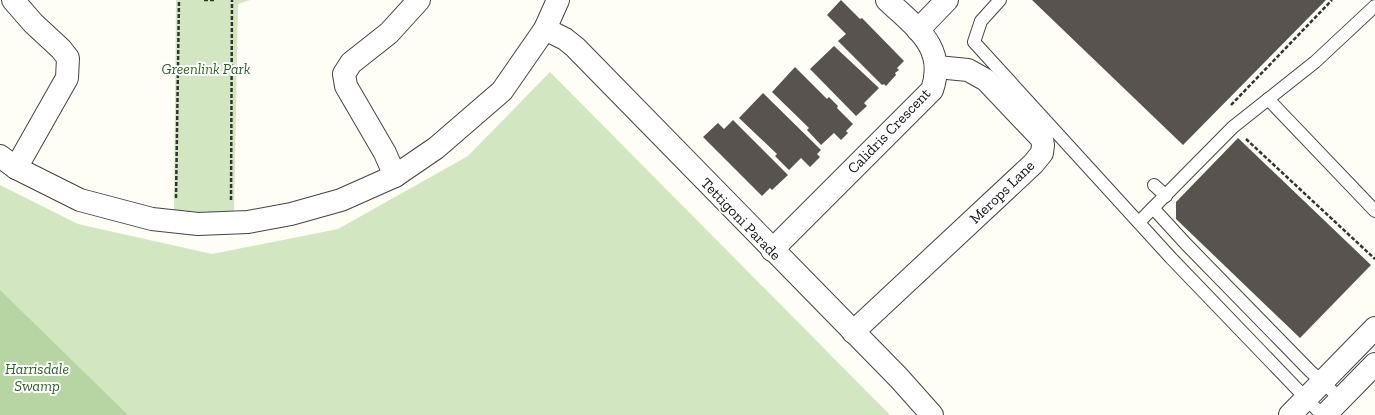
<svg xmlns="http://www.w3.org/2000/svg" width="1375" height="415" font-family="'Zilla Slab',serif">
  <rect width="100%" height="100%" fill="#fefdf6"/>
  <g fill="#d2e6c2">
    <polygon points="176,0 250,0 238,4 234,212 204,214 174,210"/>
    <polygon points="550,72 890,415 0,415 0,185 78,224 212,254 338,229 468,156"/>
  </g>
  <polygon fill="#b6d5a3" points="0,290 128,415 0,415"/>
  <g fill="#58534e">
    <polygon points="841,0 860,19 862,18 904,61 897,68 899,70 895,73 896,75 886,86 884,84 882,85 838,41 846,34 827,15"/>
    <polygon points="1032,0 1326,0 1183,145"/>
    <polygon points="834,46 879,88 864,103 867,106 856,116 810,69"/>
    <polygon points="795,67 827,99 829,97 838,106 837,108 853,124 846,131 848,133 841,140 834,133 821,145 807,130 809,128 772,92"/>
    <polygon points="763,93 821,150 817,154 820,157 810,167 801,158 789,170 775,156 777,154 739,118"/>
    <polygon points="733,120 788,175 772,190 770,188 762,196 703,137 718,123 724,129"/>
    <polygon points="1238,138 1371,265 1300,338 1176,219 1176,202"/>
  </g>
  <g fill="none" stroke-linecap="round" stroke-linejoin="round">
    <defs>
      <g id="service">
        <polyline points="1000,0 981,21 974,42 1171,258 1322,415"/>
        <polyline points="1268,99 1375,211"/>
        <polyline points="1154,185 1166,196"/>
        <polyline points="1153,208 1186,244 1310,371 1341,399"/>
        <polyline points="1139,222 1233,127 1315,62 1375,6"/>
      </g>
      <g id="minor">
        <polyline points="13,0 33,23 61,49 68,58 67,78 16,168"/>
        <polyline points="545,29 565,39 575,47 899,378 932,415"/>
        <polyline points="918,30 947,0"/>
        <polyline points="0,156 16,168 80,200 152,219 198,224 248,222 291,214 341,200 395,176 436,148 502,91 545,29 558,0"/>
        <polyline points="395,176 385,153 346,86 344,74 351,63 389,33 419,0"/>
        <path d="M 772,250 L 932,90 C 947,47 915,27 887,0"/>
        <polyline points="853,332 1033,164 1042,153 1043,145 1042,139 986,80 968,70 937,67"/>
      </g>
      <g id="tertiary">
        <polyline points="1290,415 1375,328"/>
        <polyline points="1325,415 1375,364"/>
      </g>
    </defs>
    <use href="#service" stroke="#444" stroke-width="14"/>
    <use href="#minor" stroke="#444" stroke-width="24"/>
    <use href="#tertiary" stroke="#444" stroke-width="24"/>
    <g stroke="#333" stroke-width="2.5" stroke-dasharray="4 2" stroke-linecap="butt">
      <polyline points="204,0 215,0"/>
      <polyline points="1231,105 1332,0"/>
      <polyline points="1246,139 1375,259"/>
      <polyline points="176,198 179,0"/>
      <polyline points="231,200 232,0"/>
    </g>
    <use href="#service" stroke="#fff" stroke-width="12"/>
    <use href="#minor" stroke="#fff" stroke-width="22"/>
    <use href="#tertiary" stroke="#fff" stroke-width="22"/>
  </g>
  <g text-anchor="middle" stroke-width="4" stroke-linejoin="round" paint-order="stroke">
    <g font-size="15" font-style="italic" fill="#306228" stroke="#fff">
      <text x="206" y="74">Greenlink Park</text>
      <text x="37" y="374">Harrisdale<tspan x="37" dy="17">Swamp</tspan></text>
    </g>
    <g font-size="15" fill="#111" stroke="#fff">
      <text transform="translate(889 131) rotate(-46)" y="5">Calidris Crescent</text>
      <text transform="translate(1002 192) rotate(-44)" y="5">Merops Lane</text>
      <text transform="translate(741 219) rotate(46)" y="5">Tettigoni Parade</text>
    </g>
  </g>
</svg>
